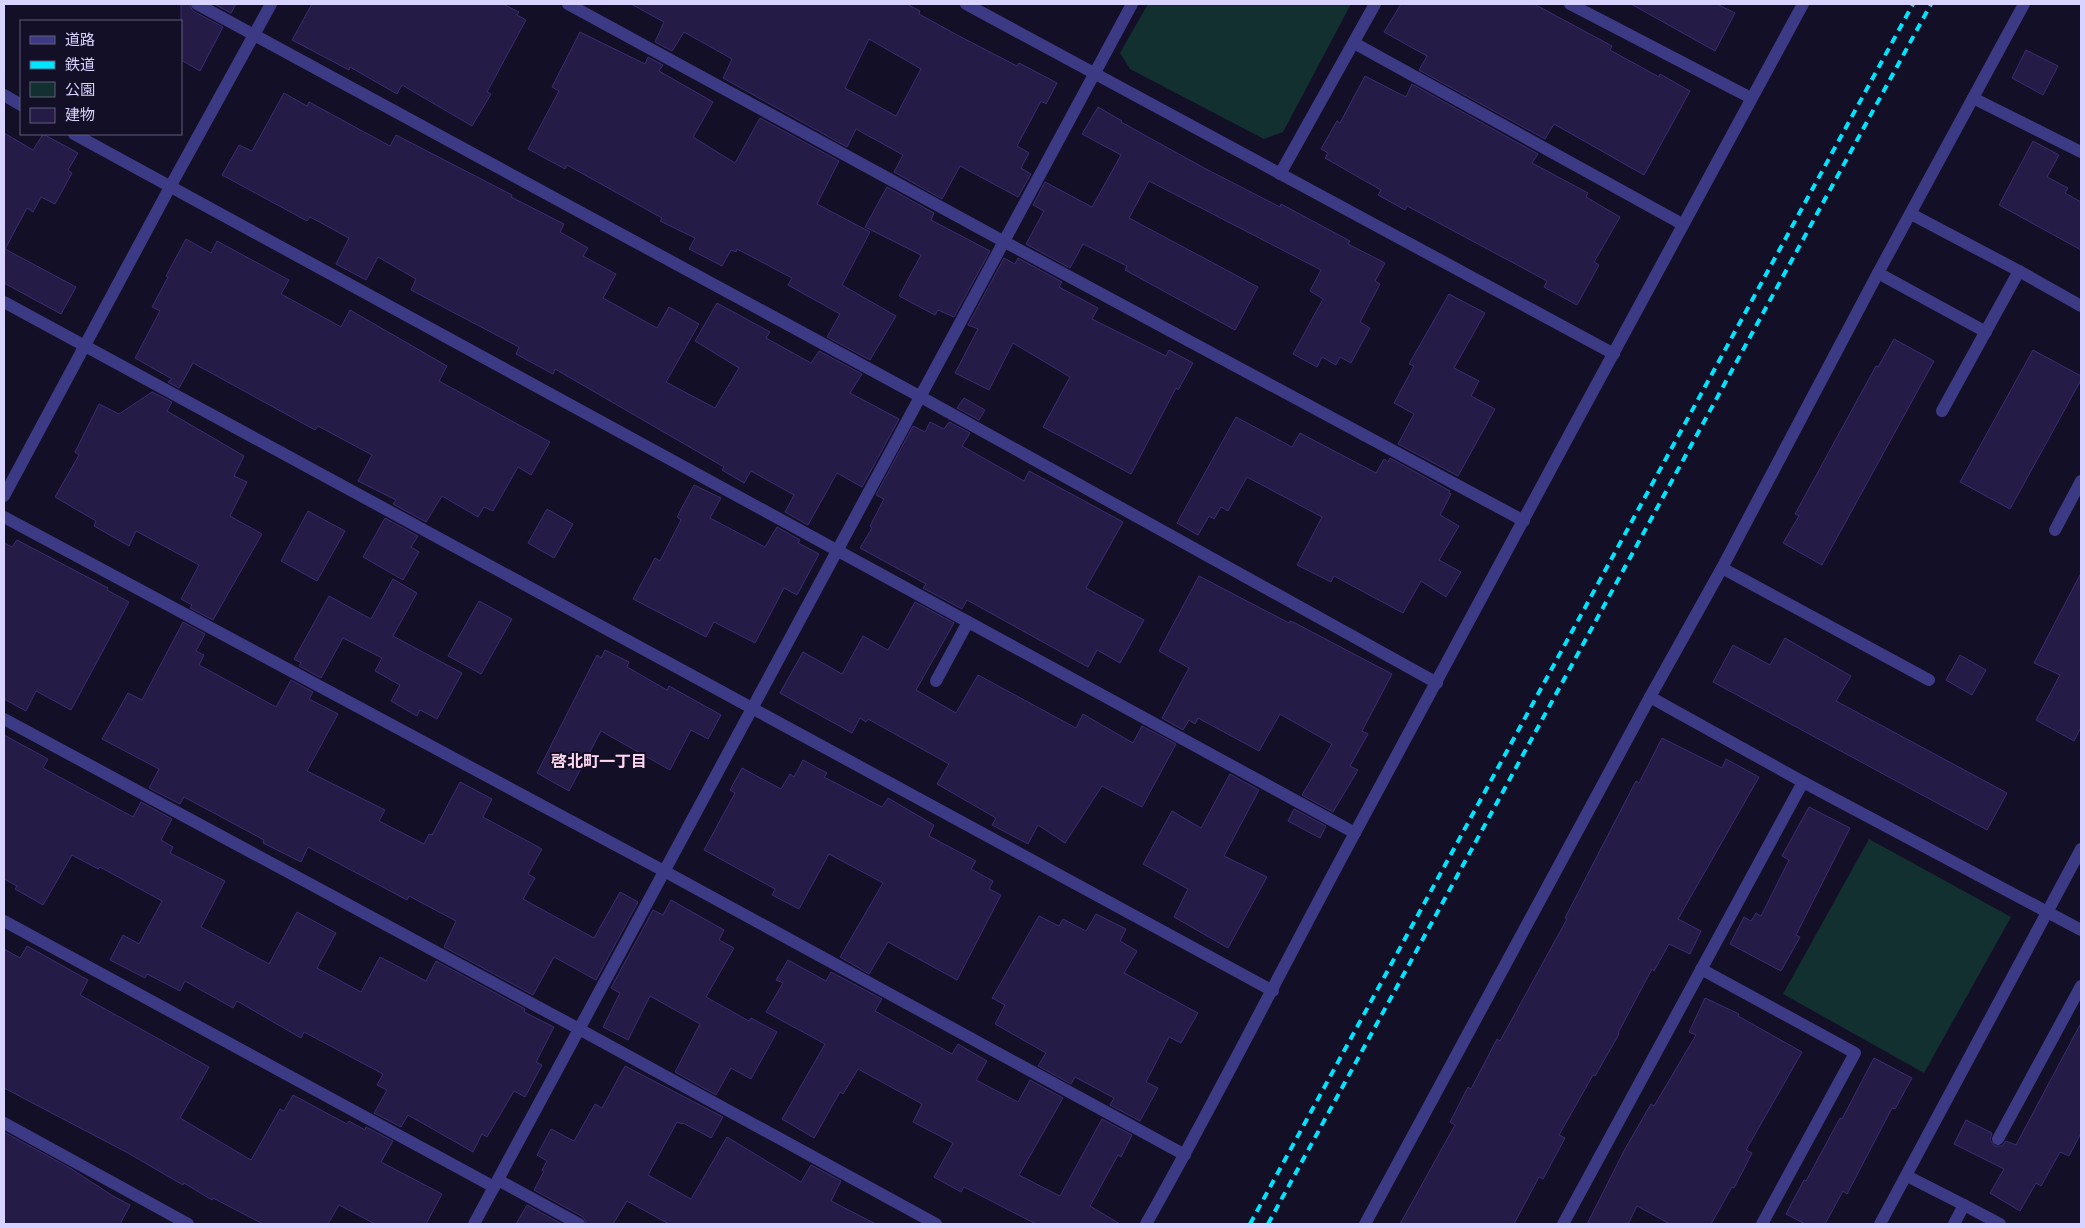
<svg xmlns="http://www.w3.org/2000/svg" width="2085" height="1228" font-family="'PT Sans','Noto Sans JP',sans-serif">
  <rect width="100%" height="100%" fill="#130f26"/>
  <g fill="#12302f">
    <polygon points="1148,4 1351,4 1283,132 1264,139 1130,69 1120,53"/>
    <polygon points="1869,839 2011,917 1924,1073 1783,994"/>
  </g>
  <g fill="#241b47" stroke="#3b2d73" fill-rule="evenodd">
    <polygon points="181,4 189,4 193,11 223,27 200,71 181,60"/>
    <polygon points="214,4 236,4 231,13"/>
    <polygon points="312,4 503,4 519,12 517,15 526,20 487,92 491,94 472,126 402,85 397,94 350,67 349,70 292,40"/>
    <path d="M 631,4 L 907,4 L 920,11 L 919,14 L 959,36 L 1017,66 L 1019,63 L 1057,83 L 1046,104 L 1041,101 L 1017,146 L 1029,153 L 1021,168 L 1031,174 L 1018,197 L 960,166 L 942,199 L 894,172 L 903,155 L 856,129 L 847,147 L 723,78 L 732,59 L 684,32 L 672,51 L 655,42 L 664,22 ZM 869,39 L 921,69 L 896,116 L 845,88 Z"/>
    <polygon points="1401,4 1534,4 1612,46 1610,50 1659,77 1660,74 1690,91 1644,175 1554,124 1545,139 1419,70 1427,56 1384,32"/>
    <polygon points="1631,4 1717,4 1735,13 1715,51"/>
    <polygon points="580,32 645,64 648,57 663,65 659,71 713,102 693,137 735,163 760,118 839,161 817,204 870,232 842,285 896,316 870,360 827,337 840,314 788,285 792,278 737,249 736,252 731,250 722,266 689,249 695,238 660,221 662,218 567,165 565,169 528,149 559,91 552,87"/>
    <polygon points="2026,50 2058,66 2043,95 2012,78"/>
    <polygon points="1365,76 1406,97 1412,84 1538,154 1532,163 1588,193 1586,197 1620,217 1594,262 1599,265 1577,305 1544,287 1547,281 1407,206 1405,210 1378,195 1381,190 1325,158 1328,153 1321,149 1337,121 1340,123"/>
    <polygon points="284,93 307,106 309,102 390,146 396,135 512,195 511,197 564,224 560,232 588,248 583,256 616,274 603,298 657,328 669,307 699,324 666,382 715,408 739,368 695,341 717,303 770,332 766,338 811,363 819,351 862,374 850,393 899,419 862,487 837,473 808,525 785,512 794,495 751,471 744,483 722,470 724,467 555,369 553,374 516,354 519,347 411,290 416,279 378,257 366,280 336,264 349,238 310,217 307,221 222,175 239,145 252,151"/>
    <polygon points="1098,107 1122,121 1121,122 1204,168 1280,207 1281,204 1350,241 1348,244 1385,263 1375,281 1380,284 1360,322 1370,328 1351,363 1340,357 1336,365 1322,357 1317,367 1293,354 1323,299 1310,291 1321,270 1149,181 1129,218 1258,287 1235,330 1125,270 1127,266 1083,244 1070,268 1026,244 1044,211 1033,205 1045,182 1092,207 1121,155 1082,134"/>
    <polygon points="4,133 33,150 43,134 78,153 68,170 72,173 55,204 41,197 33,212 27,208 5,249 76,287 61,314 4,283"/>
    <polygon points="2033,141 2059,155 2047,177 2068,188 2065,193 2081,202 2081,250 1999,205"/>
    <polygon points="887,187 934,213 931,220 990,251 954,317 938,310 935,315 899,296 921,255 865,227"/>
    <polygon points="186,239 211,253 217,241 289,280 281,294 341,327 350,310 447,366 439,381 550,442 531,475 518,467 493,511 484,507 478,517 442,496 426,522 393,504 396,500 358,481 372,455 318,426 315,430 193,363 179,388 168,382 172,379 135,358 160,311 152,307 168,277 166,276"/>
    <polygon points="1004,258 1015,264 1018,258 1062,282 1059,287 1098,308 1092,319 1166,356 1169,350 1193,363 1178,390 1176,388 1131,474 1043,427 1070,377 1013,343 989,390 955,373 978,329 968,325"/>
    <polygon points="1449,294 1485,313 1454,368 1479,381 1471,396 1495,409 1458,476 1398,444 1414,414 1394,403 1414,366 1409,364"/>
    <polygon points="1894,339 1934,361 1822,565 1783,543 1799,516 1795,514 1876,366 1878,367"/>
    <polygon points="2033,350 2081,376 2081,380 2010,509 1960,482"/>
    <polygon points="152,392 172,402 167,411 244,456 234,476 247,482 230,516 262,534 213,620 190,608 192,605 181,599 199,565 136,531 129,546 94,526 96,521 55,497 79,455 75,452 99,404 119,414"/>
    <polygon points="964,398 985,410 979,420 957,408"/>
    <polygon points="1236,417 1292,447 1300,433 1376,473 1384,459 1388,462 1390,458 1450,491 1449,493 1451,494 1440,515 1459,526 1439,560 1461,572 1446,597 1421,581 1403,613 1334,576 1331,582 1297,565 1322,517 1247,477 1228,511 1221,507 1214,519 1209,516 1198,535 1177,523"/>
    <polygon points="930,422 944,429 949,422 970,433 962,446 1024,481 1029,471 1123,522 1086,588 1144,620 1120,663 1097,650 1088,667 967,600 962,609 923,588 926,584 860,548 872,528 870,526 884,499 876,495 913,426 925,432"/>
    <polygon points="694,485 721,498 710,518 765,547 777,527 800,540 798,543 819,554 797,595 784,588 755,643 714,622 706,637 633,599 655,558 660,561 681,520 677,517"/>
    <polygon points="547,509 573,524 554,558 528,543"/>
    <polygon points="308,511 345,531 317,581 281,561"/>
    <polygon points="385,518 418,536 411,547 419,552 403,580 363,557"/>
    <polygon points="17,540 108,588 107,590 129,602 71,710 36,691 26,711 4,699 4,543 12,547"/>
    <polygon points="2081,573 2081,727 2074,741 2036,720 2060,675 2034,663"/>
    <polygon points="1199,576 1289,623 1290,621 1293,622 1392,674 1362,731 1368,734 1350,766 1358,770 1333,812 1302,795 1332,744 1280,714 1259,751 1198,718 1195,724 1189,720 1183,730 1162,718 1189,668 1159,651"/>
    <polygon points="393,579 417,593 393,636 462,673 437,719 420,710 417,716 391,701 400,685 375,671 382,658 343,638 321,678 299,666 301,663 294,659 329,596 371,619"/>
    <polygon points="479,601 512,619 481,674 448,656"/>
    <polygon points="915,602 954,623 916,690 956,713 978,675 1076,728 1083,714 1133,743 1142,726 1176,744 1142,807 1102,786 1065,843 1038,825 1028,844 992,825 996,818 937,784 949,764 868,719 866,722 860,718 852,733 780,693 803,652 842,674 863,636 888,650"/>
    <polygon points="183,622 205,634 196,651 204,655 199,665 276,707 291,680 313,692 309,699 338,714 307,771 385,810 379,821 424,844 429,834 432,835 460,782 492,799 483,817 542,849 528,874 535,878 523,899 594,938 620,892 638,902 596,980 554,957 533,995 444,947 456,921 409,896 407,900 308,847 301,862 263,843 264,840 184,797 180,804 149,788 159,769 102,739 128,693 142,700"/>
    <polygon points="1785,638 1851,676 1836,701 2007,793 1987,830 1713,682 1733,645 1770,665"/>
    <polygon points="605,650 629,662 627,667 667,690 669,686 721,715 708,739 691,730 670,770 601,731 569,791 537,773 597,655 601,658"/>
    <polygon points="1960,655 1986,670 1972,695 1946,680"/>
    <polygon points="4,735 48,759 43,768 133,817 141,802 172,819 161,840 173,847 170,853 225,881 201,927 269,964 297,912 336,933 317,968 361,992 380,957 426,981 436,961 525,1009 524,1012 554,1027 536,1062 542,1065 525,1097 514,1091 487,1137 482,1134 473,1152 408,1115 401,1127 374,1113 387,1090 377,1085 383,1074 304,1032 301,1038 237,1001 233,1008 185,981 180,991 147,974 145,978 110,960 123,935 139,944 162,901 100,867 98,869 72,855 43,905 15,889 17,886 4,879"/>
    <polygon points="1662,738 1722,768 1726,759 1759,777 1678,919 1701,931 1690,954 1669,944 1654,971 1652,969 1618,1033 1619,1034 1595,1076 1593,1075 1559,1135 1565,1138 1543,1179 1539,1177 1514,1224 1400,1224 1455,1125 1450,1122 1468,1087 1471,1089 1497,1039 1500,1041 1567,919 1565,918 1636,781 1639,783"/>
    <polygon points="803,760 827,773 824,777 882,807 888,798 934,825 929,836 976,861 971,869 993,881 989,889 1001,895 957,980 888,942 869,974 840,957 883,883 829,854 799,909 772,895 775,889 704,850 735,793 730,790 742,768 781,789 790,774 794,777"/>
    <polygon points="1230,774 1259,790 1224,856 1267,877 1228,948 1174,917 1188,889 1143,864 1172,811 1201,828"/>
    <polygon points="1809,807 1850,828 1796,935 1800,937 1781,971 1730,944 1744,917 1751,921 1756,913 1761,916 1789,860 1782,856"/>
    <polygon points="1294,809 1326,826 1320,838 1288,821"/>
    <polygon points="671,900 724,930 719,940 734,948 706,997 749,1021 751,1018 777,1032 751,1079 731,1068 716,1095 675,1072 700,1024 650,996 628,1040 603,1027 620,993 611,988 653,910 663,915"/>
    <polygon points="1096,914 1126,929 1120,941 1137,951 1124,973 1198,1013 1181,1043 1169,1037 1146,1082 1158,1088 1140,1121 1110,1105 1114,1098 1075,1077 1071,1084 1038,1066 1046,1053 995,1024 1005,1005 992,998 1039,916 1059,926 1063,919 1086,931"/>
    <polygon points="27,946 88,980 80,995 209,1067 180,1118 251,1160 280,1109 284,1111 293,1095 347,1124 349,1121 365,1130 366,1127 393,1141 381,1162 442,1194 426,1224 375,1224 339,1205 328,1224 263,1224 213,1198 212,1200 184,1183 183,1185 128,1153 4,1088 4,949 20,958"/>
    <polygon points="788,960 826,981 831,972 882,999 875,1011 952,1054 958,1044 987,1061 976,1080 1018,1102 1030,1080 1063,1098 1019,1175 1060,1196 1102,1119 1132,1135 1121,1157 1118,1155 1090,1206 1120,1224 1036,1224 964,1187 961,1192 934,1177 953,1143 913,1122 922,1104 858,1069 843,1094 840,1092 814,1138 782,1119 825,1044 766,1012 783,983 776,980"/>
    <polygon points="1705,998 1739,1014 1738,1016 1802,1052 1746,1150 1752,1153 1734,1188 1732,1187 1711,1224 1670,1224 1637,1206 1628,1224 1587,1224 1625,1149 1651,1104 1654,1106 1696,1035 1689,1032"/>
    <polygon points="2081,1023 2081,1133 2069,1156 2060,1152 2041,1186 2036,1183 2020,1211 1990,1193 2004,1169 1954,1144 1966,1120 1992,1133 1990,1140 1995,1146 2002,1146 2006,1141 2016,1145"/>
    <polygon points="1874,1058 1912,1078 1895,1109 1892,1108 1847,1194 1843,1191 1825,1224 1805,1224 1786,1214 1804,1180 1806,1181 1840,1118 1842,1119"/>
    <polygon points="625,1066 723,1117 711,1138 683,1123 682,1124 677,1122 648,1175 691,1199 727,1137 801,1182 811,1165 841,1181 831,1201 876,1224 669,1224 627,1201 613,1224 587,1224 583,1217 534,1190 544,1171 542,1170 547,1161 537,1155 551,1129 574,1141 595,1104 602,1108"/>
    <polygon points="4,1132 70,1168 113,1196 130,1205 120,1224 4,1224"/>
    <polygon points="527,1205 562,1224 516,1224"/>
  </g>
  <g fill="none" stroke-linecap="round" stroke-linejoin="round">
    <g stroke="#3d3a85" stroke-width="12">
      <polyline points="197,4 921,397 1437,683"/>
      <polyline points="568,4 1003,241 1524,521"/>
      <polyline points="966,4 1614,354"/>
      <polyline points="1570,4 1751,98"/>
      <polyline points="1354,43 1682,224"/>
      <polyline points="4,95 21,105"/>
      <polyline points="1973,98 2081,152"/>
      <polyline points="74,134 1355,833"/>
      <polyline points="1280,174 1375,4"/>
      <polyline points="1911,214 2019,271 2081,306"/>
      <polyline points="1878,273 1986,332"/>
      <polyline points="4,302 1273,991"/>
      <polyline points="1942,411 2019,271"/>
      <polyline points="4,496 170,187 271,4"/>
      <polyline points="4,517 664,871 1185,1155"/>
      <polyline points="2055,530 2081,481"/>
      <polyline points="1722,568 1929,680"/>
      <polyline points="936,681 968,622"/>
      <polyline points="1650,697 1803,782 2081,930"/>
      <polyline points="4,719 579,1029 936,1224"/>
      <polyline points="4,921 494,1187"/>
      <polyline points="1701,969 1855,1053 1762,1224"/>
      <polyline points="4,1123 188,1224"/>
      <polyline points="1998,1139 2081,986"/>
      <polyline points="1907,1176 1964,1205 1954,1224"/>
      <polyline points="498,1180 579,1224"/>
      <polyline points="1964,1205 2000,1224"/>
      <polyline points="474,1224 1132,4"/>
      <path d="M 1146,1224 C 1219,1095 1285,962 1356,831 C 1505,555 1652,279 1803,4"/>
      <polyline points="1365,1224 1650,697 1722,568 1878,273 2024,4"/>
      <polyline points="1563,1224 1803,782"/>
      <polyline points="1880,1224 2081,849"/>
    </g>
    <g stroke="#00e5ff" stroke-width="4" stroke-dasharray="8 6" stroke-linecap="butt">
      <polyline points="1250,1224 1913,4"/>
      <polyline points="1268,1224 1931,4"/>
    </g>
  </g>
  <g text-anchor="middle" stroke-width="4" stroke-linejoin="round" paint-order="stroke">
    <g font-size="16" font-weight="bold" fill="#ffd6f0" stroke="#130f26">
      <text x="599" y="767">啓北町一丁目</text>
    </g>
  </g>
  <rect width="2085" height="1228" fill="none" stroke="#d9d4ff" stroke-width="10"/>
  <rect x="20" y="20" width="162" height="115" fill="#130f26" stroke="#625e7d"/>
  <rect x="30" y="36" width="25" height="8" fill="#3d3a85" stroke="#625e7d"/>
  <text x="65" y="45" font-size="15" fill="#d9d4ff">道路</text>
  <rect x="30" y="61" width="25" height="8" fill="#00e5ff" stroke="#625e7d"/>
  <text x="65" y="70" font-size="15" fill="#d9d4ff">鉄道</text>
  <rect x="30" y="82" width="25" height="15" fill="#12302f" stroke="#625e7d"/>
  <text x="65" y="95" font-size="15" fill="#d9d4ff">公園</text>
  <rect x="30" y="108" width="25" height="15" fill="#241b47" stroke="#625e7d"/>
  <text x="65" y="120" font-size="15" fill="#d9d4ff">建物</text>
</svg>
